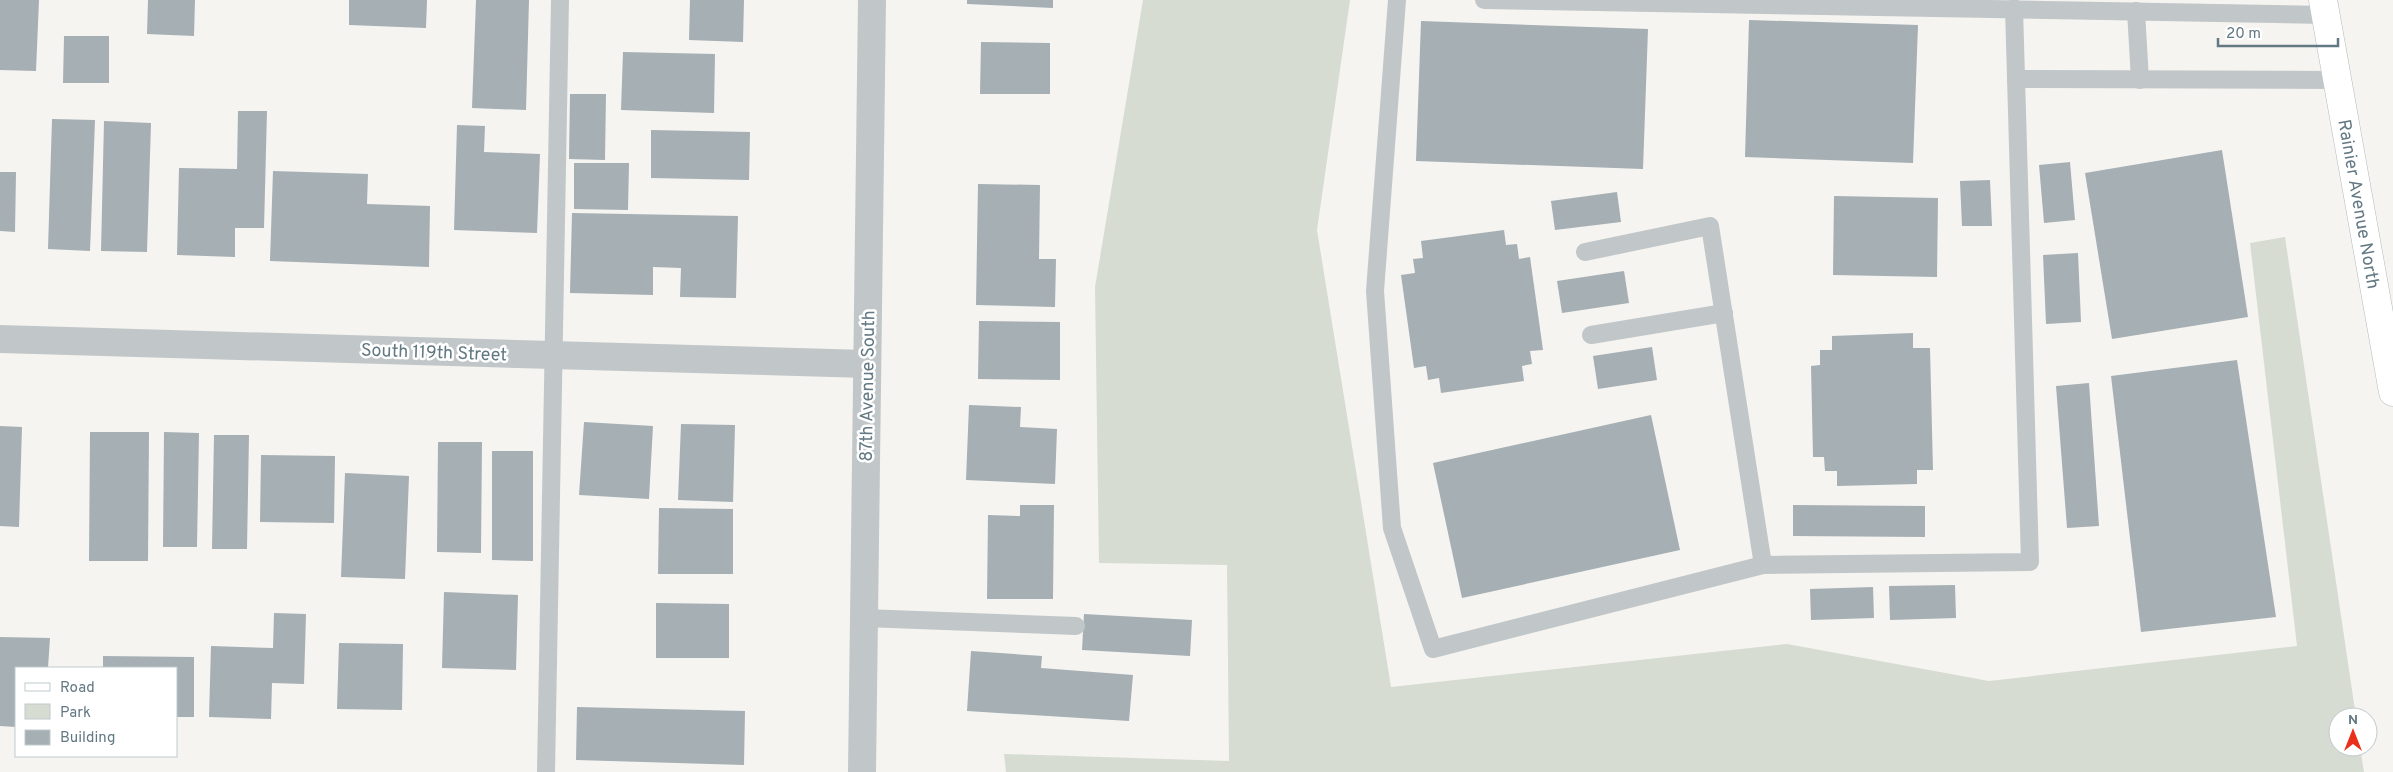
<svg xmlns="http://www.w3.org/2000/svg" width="2393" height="772" font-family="Overpass,sans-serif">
  <rect width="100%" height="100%" fill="#f5f4f0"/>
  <polygon fill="#d6dcd1" points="1143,0 1350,0 1317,230 1391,687 1787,644 1989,681 2297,646 2250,243 2285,237 2356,717 2338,717 2338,747 2360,747 2364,772 1006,772 1004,754 1229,761 1227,565 1099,563 1095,287"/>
  <g fill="#a5afb4">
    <polygon points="0,0 39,0 36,71 0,70"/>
    <polygon points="148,0 195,0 194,36 147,34"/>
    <polygon points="349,0 427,0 426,28 349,25"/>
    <polygon points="476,0 529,0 526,110 472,108"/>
    <polygon points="690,0 744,0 743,42 689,40"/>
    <polygon points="967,0 1053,0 1053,8 967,4"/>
    <polygon points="1749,20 1918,25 1913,163 1745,157"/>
    <polygon points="1421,21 1648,29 1643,169 1416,161"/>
    <polygon points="64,36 109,36 109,83 63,83"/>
    <polygon points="981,42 1050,43 1050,94 980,94"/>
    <polygon points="623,52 715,54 714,113 621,110"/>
    <polygon points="570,94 606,94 605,160 569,159"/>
    <polygon points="238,111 267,111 264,228 235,228 235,257 177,255 179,168 237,169"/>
    <polygon points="52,119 95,120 90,251 48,249"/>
    <polygon points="104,121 151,123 147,252 101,251"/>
    <polygon points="457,125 485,126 484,152 540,154 537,233 454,230"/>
    <polygon points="651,130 750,132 749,180 651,178"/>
    <polygon points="2222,150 2248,317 2112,339 2085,173"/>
    <polygon points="2070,162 2075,220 2044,223 2039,165"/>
    <polygon points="574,163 629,163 628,210 574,209"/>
    <polygon points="273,171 368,174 367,204 430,206 429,267 270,261"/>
    <polygon points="0,172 16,172 15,232 0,231"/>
    <polygon points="1990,180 1992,226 1962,226 1960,181"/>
    <polygon points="978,184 1040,185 1039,259 1056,259 1055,307 976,305"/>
    <polygon points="1617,192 1621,222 1555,230 1551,201"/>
    <polygon points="1834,196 1938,198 1937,277 1833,275"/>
    <polygon points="572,213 738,216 736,298 680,297 681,268 653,267 653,295 570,293"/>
    <polygon points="1504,230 1506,245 1517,244 1519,259 1530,257 1543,350 1530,351 1532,364 1522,366 1524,381 1441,393 1439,378 1428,380 1426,366 1414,368 1401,275 1415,273 1413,259 1423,258 1421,241"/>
    <polygon points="2078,253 2081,322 2046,324 2043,255"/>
    <polygon points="1624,271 1629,303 1562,313 1557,281"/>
    <polygon points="979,321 1060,322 1060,380 978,379"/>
    <polygon points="1913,333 1913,348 1930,348 1933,470 1917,470 1917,484 1837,486 1837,471 1825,471 1824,457 1813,457 1811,366 1820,365 1820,350 1832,350 1832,336"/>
    <polygon points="1652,347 1657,380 1598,389 1593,356"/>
    <polygon points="2237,360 2276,617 2141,632 2111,376"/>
    <polygon points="2089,383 2099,526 2067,528 2056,386"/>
    <polygon points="969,405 1021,407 1020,427 1057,429 1055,484 966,480"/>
    <polygon points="1651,415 1680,550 1462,598 1433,463"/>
    <polygon points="584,422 653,426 649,499 579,495"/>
    <polygon points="681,424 735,425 733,502 678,500"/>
    <polygon points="0,426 22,427 19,527 0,526"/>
    <polygon points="90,432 149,432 148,561 89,561"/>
    <polygon points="164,432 199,433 197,547 163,547"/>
    <polygon points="214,435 249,435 247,549 212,549"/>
    <polygon points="438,442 482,442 481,553 437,552"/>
    <polygon points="492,451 533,451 533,561 492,560"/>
    <polygon points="261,455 335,456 334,523 260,522"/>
    <polygon points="345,473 409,476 405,579 341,577"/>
    <polygon points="1020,505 1054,505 1053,599 987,599 988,515 1020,516"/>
    <polygon points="1793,505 1925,506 1925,537 1793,536"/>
    <polygon points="659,508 733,509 733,574 658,574"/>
    <polygon points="1955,585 1956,618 1890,620 1889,586"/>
    <polygon points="1873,587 1874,618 1811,620 1810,589"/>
    <polygon points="444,592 518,595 516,670 442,668"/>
    <polygon points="656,603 729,604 729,658 656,658"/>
    <polygon points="274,613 306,614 304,684 272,683 271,719 209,717 211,646 273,648"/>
    <polygon points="1084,614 1192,620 1190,656 1082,650"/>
    <polygon points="0,637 50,638 48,668 16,668 16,727 0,726"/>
    <polygon points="339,643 403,644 402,710 337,709"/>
    <polygon points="971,651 1042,656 1041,668 1133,675 1129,721 967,711"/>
    <polygon points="103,656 194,657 194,717 176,717 176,668 103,668"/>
    <polygon points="577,707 745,711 744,765 576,760"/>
  </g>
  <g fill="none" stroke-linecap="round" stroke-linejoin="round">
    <defs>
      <polyline id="primary" points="2323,0 2393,392"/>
    </defs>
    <use href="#primary" stroke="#b4b9bc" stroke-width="29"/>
    <g stroke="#c1c6c8" stroke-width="18">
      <polyline points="1397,0 1375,291 1392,528 1433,649 1763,565 2030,562 2014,8"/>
      <polyline points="1484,0 2326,15"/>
      <polyline points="2136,11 2140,80"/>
      <polyline points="2016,79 2337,80"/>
      <polyline points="1585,252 1710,226 1763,565"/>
      <polyline points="1591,335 1724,313"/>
      <polyline points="864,618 1076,626"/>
      <polyline points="546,772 560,0"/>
    </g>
    <g stroke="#c1c6c8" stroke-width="28">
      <polyline points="0,339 867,364"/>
      <polyline points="862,772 872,0"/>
    </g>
    <use href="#primary" stroke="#fff" stroke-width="28"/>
  </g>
  <g text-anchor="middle" stroke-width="5" stroke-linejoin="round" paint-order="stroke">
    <g font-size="18" fill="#627883" stroke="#fff">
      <text transform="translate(2359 204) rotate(80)" y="6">Rainier Avenue North</text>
      <text transform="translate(434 352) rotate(2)" y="6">South 119th Street</text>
      <text transform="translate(867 386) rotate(-89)" y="6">87th Avenue South</text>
    </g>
  </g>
  <rect x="15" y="667" width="162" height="90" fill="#ffffff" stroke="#c0c9cd"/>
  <rect x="25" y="683" width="25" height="8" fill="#ffffff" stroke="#c0c9cd"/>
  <text x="60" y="692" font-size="15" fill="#627883">Road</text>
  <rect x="25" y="704" width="25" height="15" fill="#d6dcd1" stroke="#c0c9cd"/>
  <text x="60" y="717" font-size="15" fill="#627883">Park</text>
  <rect x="25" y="730" width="25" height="15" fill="#a5afb4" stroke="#c0c9cd"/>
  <text x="60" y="742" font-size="15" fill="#627883">Building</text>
  <g transform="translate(2353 732)"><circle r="24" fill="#ffffff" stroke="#c0c9cd"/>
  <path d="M0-4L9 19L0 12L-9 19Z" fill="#ea301b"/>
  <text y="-8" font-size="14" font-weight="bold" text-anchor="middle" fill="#627883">N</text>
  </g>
  <path d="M2218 38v8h120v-8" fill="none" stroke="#627883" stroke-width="2.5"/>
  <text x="2226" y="38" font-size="15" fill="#627883" stroke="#ffffff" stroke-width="4" paint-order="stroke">20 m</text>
</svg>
